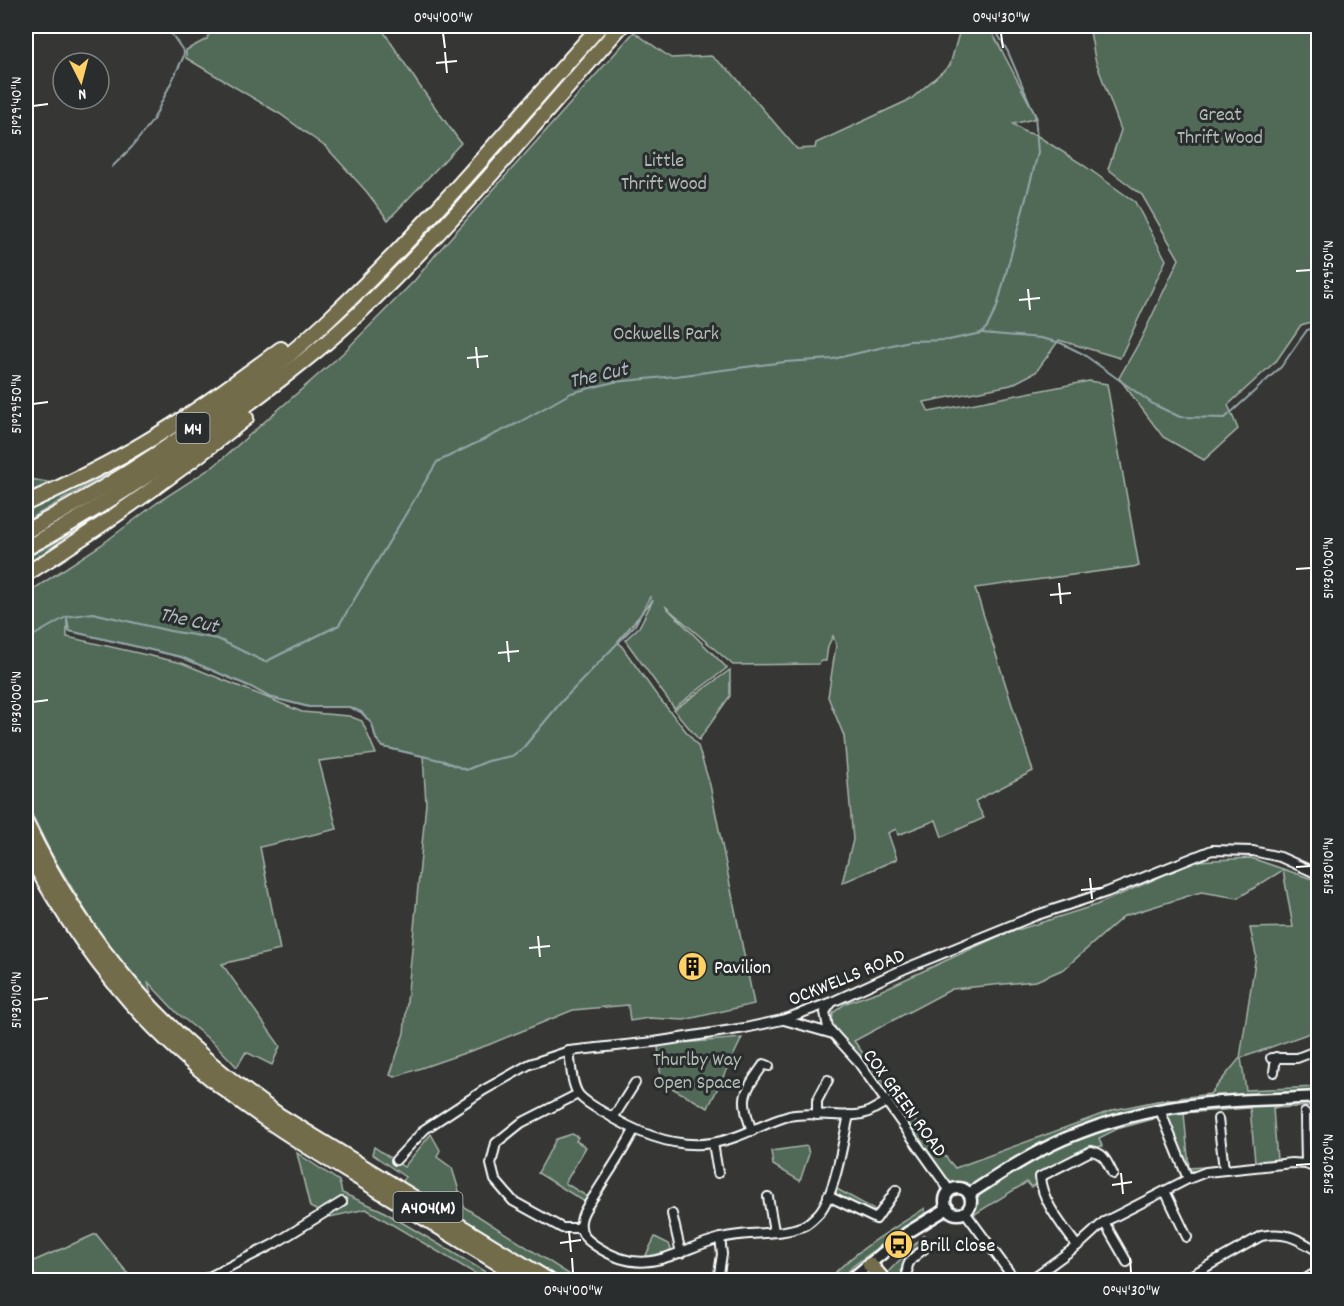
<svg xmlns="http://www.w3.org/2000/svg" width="1344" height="1306" font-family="Dekko,sans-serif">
  <rect width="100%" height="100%" fill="#363634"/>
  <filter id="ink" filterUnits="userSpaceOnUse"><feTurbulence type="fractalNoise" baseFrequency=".0167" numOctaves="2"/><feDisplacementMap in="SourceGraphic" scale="12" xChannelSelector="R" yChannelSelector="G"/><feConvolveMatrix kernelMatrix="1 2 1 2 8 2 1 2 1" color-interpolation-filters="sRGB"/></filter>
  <g filter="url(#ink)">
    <g fill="#516a58" stroke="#a8b4ac" stroke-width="1.5" fill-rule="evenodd">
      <polygon points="211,26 380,26 419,85 461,143 388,220 366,191 327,148 280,114 186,58 186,50 207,39"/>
      <polygon points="961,26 989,26 1037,118 1013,124 1025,132 1036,135 1082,164 1135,202 1166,260 1120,358 1059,340 1036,372 1011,385 924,402 929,412 1089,381 1107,384 1139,566 975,588 1033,771 975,801 984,818 942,837 936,820 898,835 896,829 888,833 897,859 842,883 853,840 844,736 828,697 836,645 833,636 828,646 826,661 820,661 819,664 733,665 665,606 727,668 674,708 625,640 639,627 653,600 618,641 655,693 698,746 710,785 754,1004 684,1020 649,1018 630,1021 628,1005 573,1010 488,1045 395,1077 390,1075 404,1033 426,803 423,756 383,747 376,739 372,724 361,712 349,707 309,707 269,697 251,687 181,657 69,631 67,619 67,637 182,663 302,712 349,716 362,721 376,754 319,761 337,829 260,847 280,950 222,964 280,1046 272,1065 246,1052 237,1067 216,1045 177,1013 148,982 152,997 101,936 52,855 26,802 26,594 101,545 158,502 214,466 343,353 415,280 436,254 634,32 671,58 711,56 732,73 797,149 815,148 816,143 911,99 950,65"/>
      <polygon points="1089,26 1309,26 1318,34 1318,320 1301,325 1277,360 1228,405 1238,429 1204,460 1163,437 1119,378 1141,339 1179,259 1142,195 1108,169 1121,130 1095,59"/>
      <polygon points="177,428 131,460 26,521 26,508"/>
      <polygon points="30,479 53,483 26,493 26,480"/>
      <polygon points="160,479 74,538 26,566 26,558 75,532"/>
      <polygon points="730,670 730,696 699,740 674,710"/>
      <path d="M 1251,858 L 1318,881 L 1318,1030 L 1241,1058 L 1246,1090 L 1318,1087 L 1318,1093 L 1248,1096 L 1062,1135 L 1016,1158 L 972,1186 L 960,1186 L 948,1182 L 832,1023 L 833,1013 L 846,1003 L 880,991 L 999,936 L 1096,905 L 1196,861 ZM 1283,870 L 1293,927 L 1250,928 L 1256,955 L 1240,1058 L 1210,1094 L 1157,1101 L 1113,1110 L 955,1168 L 892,1093 L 854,1041 L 952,989 L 1036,981 L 1064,969 L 1124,916 L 1201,892 L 1238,898 Z"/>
      <polygon points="742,1038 708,1108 661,1082 658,1045"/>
      <path d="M 1318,1101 L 1318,1106 L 1273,1108 L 1277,1160 L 1255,1162 L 1250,1108 L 1184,1113 L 1189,1168 L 1218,1166 C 1206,1169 1193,1177 1185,1165 L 1167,1117 L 1169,1111 L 1251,1104 Z"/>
      <path d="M 1149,1115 L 1153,1119 L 1117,1129 L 1099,1138 L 1102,1146 L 1093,1148 L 1037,1176 L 1036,1184 L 1031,1187 L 1027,1182 L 972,1216 L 972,1208 L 975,1199 C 990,1187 1006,1174 1023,1164 C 1062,1141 1105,1126 1149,1115 Z"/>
      <polygon points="431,1134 440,1150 437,1157 452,1168 464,1207 578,1280 564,1280 403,1182 405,1177 372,1154 374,1147 404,1167"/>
      <polygon points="572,1134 578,1137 576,1141 586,1147 565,1183 588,1197 585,1202 538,1173 556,1139"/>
      <polygon points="807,1146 809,1154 800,1181 773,1165 771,1151"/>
      <polygon points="297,1153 339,1181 342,1193 381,1210 499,1280 486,1280 366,1209 330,1217 310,1207"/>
      <polygon points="835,1188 877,1211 869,1212 837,1196"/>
      <path d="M 925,1208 L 925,1213 L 853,1266 L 840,1280 L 828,1280 C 855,1250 892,1230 925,1208 Z"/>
      <polygon points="96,1234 133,1280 37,1280 29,1263"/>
      <polygon points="924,1235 930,1244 928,1247 922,1244 906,1259 901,1270 905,1280 892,1280 887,1273"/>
      <polygon points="655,1237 669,1244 671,1249 660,1257 644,1259"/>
    </g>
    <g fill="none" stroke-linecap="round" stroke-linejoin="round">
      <g stroke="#94a6a9" stroke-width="2">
        <polyline points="112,167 132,147 153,120 183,58 184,52 166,26"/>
        <polyline points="982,333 1041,338 1061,343 1083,354 1153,404 1180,417 1225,418 1281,367 1307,330 1318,327"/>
        <polyline points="67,618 69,631 181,657 251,687 269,697 309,707 349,707 361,712 372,724 376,739 383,747 444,761 466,770 488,761 512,756 523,748 562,701 635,625 650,597"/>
        <polyline points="26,644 31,637 66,617 93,613 170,631 218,639 265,662 339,625 437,462 518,423 571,393 614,382 676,376 785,362 833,359 909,341 949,340 981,333 987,327 997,307 1038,153 1035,115 1008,52 993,26"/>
      </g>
      <defs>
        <g id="street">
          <polyline points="832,1002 825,1012 828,1028 856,1059 950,1191"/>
          <polyline points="784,1020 833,1034"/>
          <path d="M 569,1051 C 571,1064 571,1084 579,1095 C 586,1103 596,1108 605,1113 C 637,1133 674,1149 712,1143 C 740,1139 763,1123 789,1116 C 814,1110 842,1120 866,1113 C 873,1110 880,1105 887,1102"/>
          <polyline points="1271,1058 1297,1058 1318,1050"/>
          <polyline points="1274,1072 1276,1057"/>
          <polyline points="578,1094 521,1123 496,1143 491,1164 495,1180 513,1201 562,1228 581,1228"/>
          <polyline points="1160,1110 1188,1179"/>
          <polyline points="1305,1113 1306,1164"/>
          <polyline points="817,1115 817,1101 828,1080"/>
          <polyline points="613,1118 635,1083"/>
          <polyline points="1218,1119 1224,1169"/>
          <path d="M 634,1130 C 623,1152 609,1172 596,1193 C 591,1201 582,1211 581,1221 C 579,1234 587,1240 596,1246 C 646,1280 674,1250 721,1238 C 747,1231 779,1236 803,1226 C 808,1224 813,1219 817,1215 C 835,1198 843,1140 849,1115"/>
          <path d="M 752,1131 C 739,1096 744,1093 764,1064 L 769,1066"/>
          <polyline points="713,1143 718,1173"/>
          <polyline points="396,1160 425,1129 484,1090 530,1064 569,1051 654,1042 745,1028 782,1020 832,1002 904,969 1034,916 1107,892 1212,850 1253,851 1280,857 1318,874"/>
          <polyline points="1165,1191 1187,1237"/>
          <polyline points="828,1196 876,1219 896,1190"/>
          <polyline points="768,1197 774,1231"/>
          <polyline points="965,1212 1015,1280"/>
          <polyline points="672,1214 681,1253"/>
          <polyline points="1104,1222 1127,1262"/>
          <path d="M 1077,1246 C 1063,1226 1042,1202 1040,1177 L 1091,1151 C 1105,1153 1107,1163 1113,1174"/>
          <polyline points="203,1280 274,1244 342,1202"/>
          <polyline points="718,1280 722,1254 720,1238"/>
          <path d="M 911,1280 C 901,1266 912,1258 924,1249"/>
          <polyline points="1030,1280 1081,1243 1104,1222 1188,1179 1206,1172 1292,1163 1306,1164 1318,1169"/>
          <path d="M 1183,1280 L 1261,1236 C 1287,1231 1297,1239 1318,1251"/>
          <polyline points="1304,1280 1318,1271"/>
        </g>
        <g id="secondary">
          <circle cx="958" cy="1201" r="13"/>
          <path d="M 969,1194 C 1000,1174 1030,1154 1064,1139 C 1104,1122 1148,1110 1191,1105 C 1233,1099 1276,1100 1318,1097"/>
          <polyline points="850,1280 907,1233 948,1208"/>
        </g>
        <g id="highway">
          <path d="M 26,503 C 66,485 106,466 144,443 C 192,415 236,382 281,349"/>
          <path d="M 26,531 C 133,475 237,404 326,322 C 425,230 510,126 600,26"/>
          <path d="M 26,548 C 117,500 200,441 282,378 C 308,358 334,337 358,314 C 453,224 535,123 621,26"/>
          <path d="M 26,574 C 104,525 174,476 246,418"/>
          <path d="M 26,823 C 85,946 167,1039 280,1116 L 548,1280"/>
          <path d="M 26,848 C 66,924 114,992 178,1050 C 233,1101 296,1140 359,1178 C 415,1212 470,1246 526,1280"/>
          <polyline points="870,1265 883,1280"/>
        </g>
      </defs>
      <use href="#street" stroke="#fff" stroke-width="12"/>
      <use href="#secondary" stroke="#fff" stroke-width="15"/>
      <use href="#highway" stroke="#fff" stroke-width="18"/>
      <use href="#street" stroke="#2a2d2e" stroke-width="8"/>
      <use href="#secondary" stroke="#2a2d2e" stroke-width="10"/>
      <use href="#highway" stroke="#726c4b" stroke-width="14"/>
    </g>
  </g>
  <path fill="none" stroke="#fff" stroke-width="2" d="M 443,33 L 445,48M 1001,33 L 1003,48M 445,52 L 447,73M 436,63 L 457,61M 33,106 L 48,104M 1296,271 L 1311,270M 1028,289 L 1030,310M 1019,300 L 1040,298M 476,347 L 478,368M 467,358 L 488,356M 33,404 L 48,402M 1296,569 L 1311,568M 1059,583 L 1061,604M 1050,595 L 1071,593M 507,641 L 509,662M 498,653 L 519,651M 33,702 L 48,700M 1296,867 L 1311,866M 1090,878 L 1092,899M 1081,890 L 1102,888M 538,936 L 540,957M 529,948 L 550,946M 33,1000 L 48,998M 1296,1165 L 1311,1164M 1121,1173 L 1123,1194M 1112,1185 L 1132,1182M 569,1231 L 571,1252M 560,1243 L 581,1240M 572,1258 L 573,1273M 1130,1258 L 1131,1273"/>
  <defs>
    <symbol id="building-disc" viewBox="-11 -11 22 22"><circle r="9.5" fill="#ffd166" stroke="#2a2d2e"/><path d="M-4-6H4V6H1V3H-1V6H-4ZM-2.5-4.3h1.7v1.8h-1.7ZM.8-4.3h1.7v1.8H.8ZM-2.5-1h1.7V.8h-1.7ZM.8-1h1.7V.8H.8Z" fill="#111"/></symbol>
    <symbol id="bus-disc" viewBox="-11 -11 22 22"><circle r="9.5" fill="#ffd166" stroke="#2a2d2e"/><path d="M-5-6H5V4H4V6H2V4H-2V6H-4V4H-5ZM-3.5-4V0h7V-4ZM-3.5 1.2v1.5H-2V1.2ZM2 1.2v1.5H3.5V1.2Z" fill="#111"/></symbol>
  </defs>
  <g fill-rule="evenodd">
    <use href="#building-disc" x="676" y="950" width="33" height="33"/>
    <use href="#bus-disc" x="882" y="1228" width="33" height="33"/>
  </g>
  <g text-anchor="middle" stroke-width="6" stroke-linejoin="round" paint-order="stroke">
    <g fill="#2a2d2e" stroke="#bfc0c0" stroke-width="1.5">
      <rect x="176.5" y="413" width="33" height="30" rx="4.5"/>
      <rect x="393.5" y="1192" width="69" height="30" rx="4.5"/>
    </g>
    <g font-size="18" font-weight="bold" fill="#fff">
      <text x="193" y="434">M4</text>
      <text x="428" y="1213">A404(M)</text>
    </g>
    <g font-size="20" fill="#b1bcb4" stroke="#2a2d2e">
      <text x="1220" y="120">Great<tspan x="1220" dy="23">Thrift Wood</tspan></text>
      <text x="664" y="166">Little<tspan x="664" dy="23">Thrift Wood</tspan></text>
      <text x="666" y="339">Ockwells Park</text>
      <text x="697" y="1065">Thurlby Way<tspan x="697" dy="23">Open Space</tspan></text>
    </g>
    <g font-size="20" fill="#fff" stroke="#2a2d2e" text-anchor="start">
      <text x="714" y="973">Pavilion</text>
      <text x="920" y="1251">Brill Close</text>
    </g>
    <g font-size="20" fill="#fff" stroke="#2a2d2e">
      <text transform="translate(846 976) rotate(-22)" y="7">OCKWELLS ROAD</text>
      <text transform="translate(906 1102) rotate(54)" y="7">COX GREEN ROAD</text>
    </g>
    <g font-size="21" font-style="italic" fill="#aebcbe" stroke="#2a2d2e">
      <text transform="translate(598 374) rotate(-13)" y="7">The Cut</text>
      <text transform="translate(189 619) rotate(13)" y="7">The Cut</text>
    </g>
  </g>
  <rect width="1344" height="1306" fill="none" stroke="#2a2d2e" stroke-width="66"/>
  <g transform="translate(81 81) rotate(174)"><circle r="28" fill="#2a2d2e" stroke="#7f8182" stroke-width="1.5"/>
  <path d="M0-4.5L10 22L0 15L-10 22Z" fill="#ffd166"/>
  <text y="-9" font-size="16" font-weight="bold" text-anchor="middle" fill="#ffffff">N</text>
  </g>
  <rect x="33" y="33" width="1278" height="1240" fill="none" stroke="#fff" stroke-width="2"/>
  <g font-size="15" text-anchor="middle" fill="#fff">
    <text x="443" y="22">0°44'00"W</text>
    <text x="1001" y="22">0°44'30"W</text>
    <text transform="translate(16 106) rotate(-90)" y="5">51°29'40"N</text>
    <text transform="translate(1328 270) rotate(-90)" y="5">51°29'50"N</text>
    <text transform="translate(16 404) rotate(-90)" y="5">51°29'50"N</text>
    <text transform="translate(1328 568) rotate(-90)" y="5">51°30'00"N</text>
    <text transform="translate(16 702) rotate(-90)" y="5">51°30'00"N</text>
    <text transform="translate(1328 866) rotate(-90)" y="5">51°30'10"N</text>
    <text transform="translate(16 1000) rotate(-90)" y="5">51°30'10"N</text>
    <text transform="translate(1328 1164) rotate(-90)" y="5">51°30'20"N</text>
    <text x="573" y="1295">0°44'00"W</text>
    <text x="1131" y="1295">0°44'30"W</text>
  </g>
</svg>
